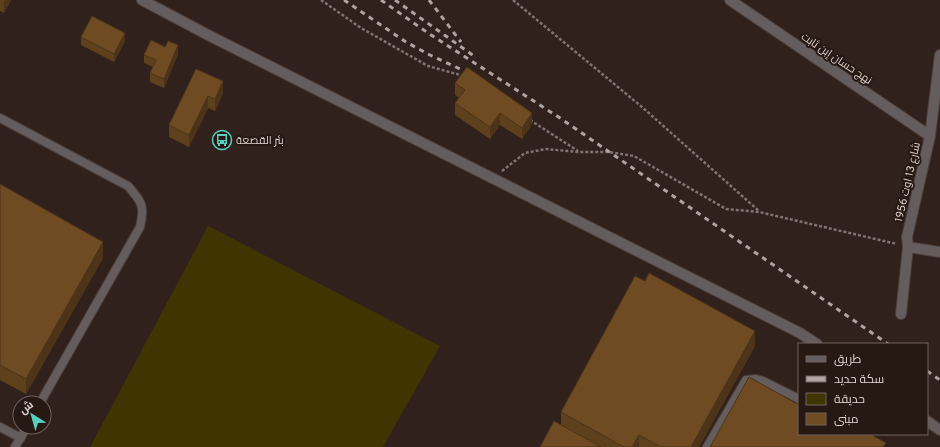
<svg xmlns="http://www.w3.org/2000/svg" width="940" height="447" font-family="Overpass,Cairo,sans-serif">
  <rect width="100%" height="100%" fill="#30211d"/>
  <polygon fill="#3f3503" points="208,226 440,346 383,447 90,447"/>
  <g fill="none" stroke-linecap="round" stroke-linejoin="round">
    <defs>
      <g id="service">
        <path d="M 0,118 L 128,186 C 142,202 145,206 140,227 L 40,403"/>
        <polyline points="0,427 21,438"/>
        <polyline points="15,447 27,427"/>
        <polyline points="707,447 746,380 756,379 763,381 799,399"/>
      </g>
      <g id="minor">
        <polyline points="142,0 210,36 800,333 817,344"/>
        <polyline points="730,0 930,136"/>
        <polyline points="908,247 940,252"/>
        <polyline points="901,314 908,247 907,237 930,136 940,55"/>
        <polyline points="927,421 940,430"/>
      </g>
    </defs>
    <use href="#service" stroke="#4c3e3a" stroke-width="10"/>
    <use href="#minor" stroke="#4c3e3a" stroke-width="12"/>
    <g stroke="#807470" stroke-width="2.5" stroke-dasharray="3 2" stroke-linecap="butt">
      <polyline points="321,0 361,28 428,66 464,76"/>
      <polyline points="513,0 642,107 759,211"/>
      <polyline points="530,120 578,151"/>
      <polyline points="502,171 525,153 546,149 578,152 608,152 634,156 726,209 759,212 897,244"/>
    </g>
    <use href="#service" stroke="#655c5d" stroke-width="8"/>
    <use href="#minor" stroke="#655c5d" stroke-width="10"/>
    <g stroke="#afa4a0" stroke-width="3" stroke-dasharray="5 5" stroke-linecap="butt">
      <polyline points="344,0 406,42 430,55 475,76"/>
      <polyline points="381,0 428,33 560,118 888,344"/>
      <polyline points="395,0 474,56"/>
      <polyline points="429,0 461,42"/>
      <polyline points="927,371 940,380"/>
    </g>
  </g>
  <g fill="#5f401d">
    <polygon points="0,0 11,0 4,13 0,11"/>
    <polygon points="81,37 125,41 114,62 81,45"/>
    <polygon points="178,54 164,88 150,82 150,73 153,67 144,63 144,55"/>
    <polygon points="196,69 223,93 215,111 208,108 189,147 169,137 169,125"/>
    <polygon points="455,83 532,124 522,139 500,125 490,139 455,115 455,103 459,98 455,95"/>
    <polygon points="0,184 103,258 26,394 0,380"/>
    <polygon points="755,346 699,447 540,447 561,425 561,412"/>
  </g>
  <g fill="#4d3418">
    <polygon points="5,0 11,0 4,13 4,1"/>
    <polygon points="125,33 125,41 114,62 114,54"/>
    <polygon points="178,45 178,54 164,88 164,79"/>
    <polygon points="223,81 223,93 215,111 215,99"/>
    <polygon points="208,96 208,108 189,147 189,135"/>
    <polygon points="500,113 500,125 490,139 490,127"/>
    <polygon points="532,113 532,124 522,139 522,128"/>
    <polygon points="103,242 103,258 26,394 26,379"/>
    <polygon points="755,331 755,346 699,447 691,447"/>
    <polygon points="639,435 639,447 632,447"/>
  </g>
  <g fill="#6e4b22" stroke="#4d3418">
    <polygon points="92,16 125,33 114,54 81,37"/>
    <polygon points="151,40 165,47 168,41 178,45 164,79 150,73 156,60 144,55"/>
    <polygon points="467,67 532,113 522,128 500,113 490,127 455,103 465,90 455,83"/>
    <polygon points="196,69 223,81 215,99 208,96 189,135 169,125"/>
    <polygon points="0,184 103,242 26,379 0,365"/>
    <polygon points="649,273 755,331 691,447 661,447 639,435 632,447 624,447 561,412 635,276 645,281"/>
    <polygon points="749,377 799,405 799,434 870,434 886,443 883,447 710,447"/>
    <polygon points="554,421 601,447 540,447"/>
  </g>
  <defs>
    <symbol id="bus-ring" viewBox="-11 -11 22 22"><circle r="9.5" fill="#261813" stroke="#58cec0" stroke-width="1.5"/><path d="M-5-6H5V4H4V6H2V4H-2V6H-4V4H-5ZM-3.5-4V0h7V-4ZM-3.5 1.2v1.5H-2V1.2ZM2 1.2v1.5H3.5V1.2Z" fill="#58cec0"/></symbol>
  </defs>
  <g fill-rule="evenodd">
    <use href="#bus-ring" x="211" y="129" width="22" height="22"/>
  </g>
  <g text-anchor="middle" stroke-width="4" stroke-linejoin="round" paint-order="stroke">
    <g font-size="11" fill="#ded4d0" stroke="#261813">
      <text transform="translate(837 58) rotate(34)" y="4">نهج حسان إبن ثابت</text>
      <text transform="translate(907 182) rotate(-77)" y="4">شارع 13 اوت 1956</text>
    </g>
    <g font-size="11" fill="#ded4d0" stroke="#261813" text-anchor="start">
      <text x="236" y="144">بئر القصعة</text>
    </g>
  </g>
  <rect x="798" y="343" width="130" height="92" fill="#261813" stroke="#70635f"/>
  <rect x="806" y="356" width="20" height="6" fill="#655c5d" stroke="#70635f"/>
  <text x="834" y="363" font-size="12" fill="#ded4d0">طريق</text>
  <rect x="806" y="376" width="20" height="6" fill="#afa4a0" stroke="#70635f"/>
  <text x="834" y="383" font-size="12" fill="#ded4d0">سكة حديد</text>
  <rect x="806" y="393" width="20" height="12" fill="#3f3503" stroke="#70635f"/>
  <text x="834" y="403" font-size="12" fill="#ded4d0">حديقة</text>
  <rect x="806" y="413" width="20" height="12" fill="#6e4b22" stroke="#70635f"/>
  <text x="834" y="423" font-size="12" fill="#ded4d0">مبنى</text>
  <g transform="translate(32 415) rotate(323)"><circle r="19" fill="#261813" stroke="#70635f"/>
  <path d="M0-3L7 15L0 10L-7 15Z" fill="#58cec0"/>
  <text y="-6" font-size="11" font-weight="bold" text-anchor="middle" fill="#ded4d0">ش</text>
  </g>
</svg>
